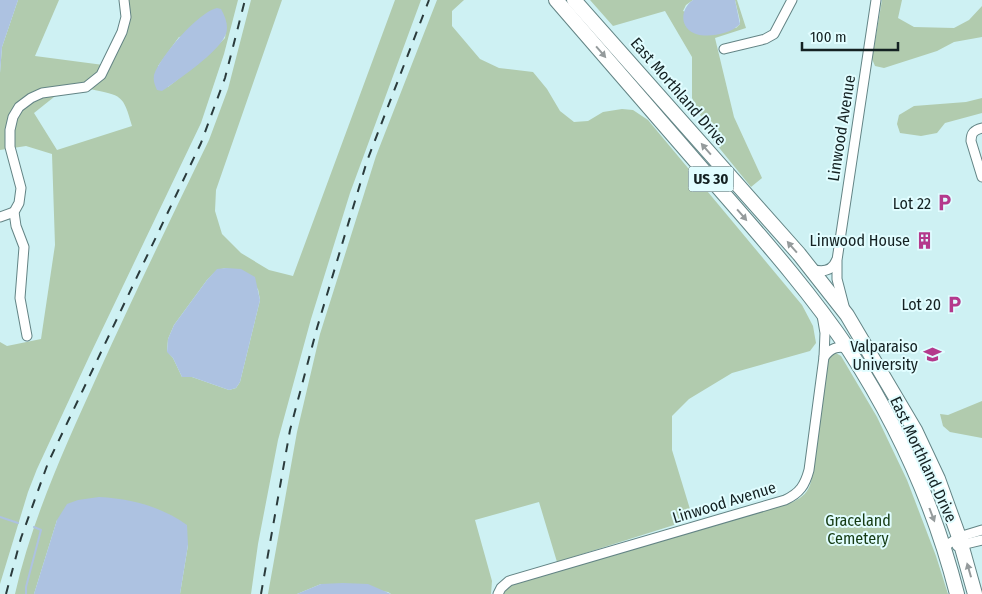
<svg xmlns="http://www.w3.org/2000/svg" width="982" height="594" font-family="'Fira Sans Condensed',sans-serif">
  <rect width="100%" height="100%" fill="#cef1f3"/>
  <g fill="#b1cbae" fill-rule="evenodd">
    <path d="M 18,0 L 59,0 L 35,56 L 111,66 L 130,22 L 128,0 L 238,0 L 224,54 L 201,123 L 89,357 L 37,469 L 28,492 L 0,584 L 0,342 L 7,346 L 41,339 L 55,245 L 52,154 L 26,146 L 0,150 L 0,73 L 2,47 ZM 226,30 L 225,38 L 206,57 L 168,87 L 158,66 L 179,37 ZM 90,89 C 122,96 123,94 132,126 L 57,150 L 34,113 L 59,93 Z"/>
    <path d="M 251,0 L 282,0 L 216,190 L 215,211 L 222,234 L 241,253 L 269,270 L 293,276 L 395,0 L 421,0 L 350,193 L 311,319 L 278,440 L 258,544 L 251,594 L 180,594 L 188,545 L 57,520 L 34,594 L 15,594 C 32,518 66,445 98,374 C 134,295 171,218 209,140 L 228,89 ZM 226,268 L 258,289 L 260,300 L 240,382 L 236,388 L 229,390 L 192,377 L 182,377 L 173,358 L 167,351 L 168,339 L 174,325 L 207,280 L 217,270 Z"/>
    <polygon points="437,0 464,0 452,11 452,26 480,59 499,68 533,72 547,89 560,111 574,122 588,121 603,112 622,109 633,110 648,120 802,305 813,326 816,343 810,351 732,373 689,399 672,416 672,450 693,519 557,562 539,502 475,520 492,581 491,594 391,594 388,592 321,584 297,594 268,594 297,432 320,334 376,156"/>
    <polygon points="590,0 693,0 686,5 683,11 736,28 740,24 740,21 735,0 737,0 746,28 715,38 734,117 762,178 751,187 712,139 692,98 692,57 665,11 613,26"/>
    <polygon points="882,0 902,0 898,18 914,27 954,28 969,20 982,6 982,37 954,42 937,51 884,68 875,66 872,59"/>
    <polygon points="982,98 982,113 945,123 937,133 921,136 900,133 897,124 899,115 914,106 966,102"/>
    <path d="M 834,352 L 841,356 L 877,417 L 907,480 L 936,556 L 948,594 L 502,594 L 505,589 L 514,583 L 793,502 C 803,497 808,492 811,482 L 829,356 Z"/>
    <polygon points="982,401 982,438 950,432 943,426 940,414 948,415"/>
  </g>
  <g fill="#adc2e1">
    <polygon points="0,0 18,0 2,47 0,73"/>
    <path d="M 693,0 L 735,0 L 740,24 C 731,34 708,38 696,34 C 679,28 680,9 693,0 Z"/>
    <path d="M 217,8 L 221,9 C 226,18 230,29 224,38 C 215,54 183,76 168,87 L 162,91 L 157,90 C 155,85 153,81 154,75 C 160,57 198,12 217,8 Z"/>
    <polygon points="226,268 241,269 255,277 260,300 240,382 236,388 229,390 192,377 182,377 173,358 167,352 168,339 174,325 207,280 217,269"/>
    <path d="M 99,497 C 132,499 160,506 187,525 L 188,545 L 180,594 L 34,594 L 57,520 L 67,504 L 78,500 Z"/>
    <polygon points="343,583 368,584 391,594 297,594 321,584"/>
  </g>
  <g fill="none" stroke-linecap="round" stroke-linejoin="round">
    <g stroke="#adc2e1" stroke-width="2">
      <polyline points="0,517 18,523"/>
      <polyline points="26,594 26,587 41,530 34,527"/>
    </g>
    <defs>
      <g id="minor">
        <polyline points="724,49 765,39 774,34 792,0"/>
        <path d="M 982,128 C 974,130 971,133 971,141 L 982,177"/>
        <polyline points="0,217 14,212"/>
        <path d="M 811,269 C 821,272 832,272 836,261"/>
        <polyline points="844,306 837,279 837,260 876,0"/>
        <polyline points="27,336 20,298 24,247 16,226 14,212 19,203 21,188 10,147 10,130 13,117 19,107 31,98 42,93 86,87 101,75 122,32 126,17 124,0"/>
        <path d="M 824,357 C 831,348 837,346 847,348"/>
        <polyline points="957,546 982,540"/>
        <polyline points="944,547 959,537 982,530"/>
        <path d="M 498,594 L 501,588 L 509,581 L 785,500 C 800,493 805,485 809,470 L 824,357 L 825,333 L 822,315"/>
      </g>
      <g id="highway">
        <path d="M 556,0 C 605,57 655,114 704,171 C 754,229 806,286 849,350 C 897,424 935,508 957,594"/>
        <polyline points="574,0 799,254 847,315 915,430 938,479 959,537 975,594"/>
      </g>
    </defs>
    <use href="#minor" stroke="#638485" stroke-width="11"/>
    <use href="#highway" stroke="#638485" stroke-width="16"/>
    <use href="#minor" stroke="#fff" stroke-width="9"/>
    <use href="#highway" stroke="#fff" stroke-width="14"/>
    <g stroke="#2b3b3c" stroke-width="2" stroke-dasharray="9 9" stroke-linecap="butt">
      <polyline points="6,594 21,538 48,463 201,143 225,78 245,0"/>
      <polyline points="261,594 290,430 317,328 367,161 429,0"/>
    </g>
  </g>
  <defs><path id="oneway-solid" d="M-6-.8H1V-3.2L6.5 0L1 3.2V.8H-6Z" transform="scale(1.25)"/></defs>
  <g fill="#959b9c">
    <use href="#oneway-solid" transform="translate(601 52) rotate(49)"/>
    <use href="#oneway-solid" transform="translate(706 149) rotate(-131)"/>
    <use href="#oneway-solid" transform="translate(742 215) rotate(49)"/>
    <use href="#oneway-solid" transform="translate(792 247) rotate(-131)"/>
    <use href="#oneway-solid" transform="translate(932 515) rotate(69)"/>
    <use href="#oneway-solid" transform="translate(969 570) rotate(-106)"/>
  </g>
  <defs>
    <symbol id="parking-bare" viewBox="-9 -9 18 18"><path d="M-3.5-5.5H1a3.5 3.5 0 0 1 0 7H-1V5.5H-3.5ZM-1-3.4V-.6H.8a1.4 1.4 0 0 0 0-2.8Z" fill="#b4398c" stroke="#e1fdff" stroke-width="2.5" paint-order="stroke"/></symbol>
    <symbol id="building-bare" viewBox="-9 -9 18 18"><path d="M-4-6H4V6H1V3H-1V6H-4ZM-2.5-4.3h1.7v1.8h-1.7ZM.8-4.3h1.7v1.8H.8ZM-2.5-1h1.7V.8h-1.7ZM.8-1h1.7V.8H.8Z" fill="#b4398c" stroke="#e1fdff" stroke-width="2.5" paint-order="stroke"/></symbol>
    <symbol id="university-bare" viewBox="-9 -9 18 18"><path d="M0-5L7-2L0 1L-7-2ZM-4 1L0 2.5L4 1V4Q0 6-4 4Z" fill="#b4398c" stroke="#e1fdff" stroke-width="2.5" paint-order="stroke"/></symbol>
  </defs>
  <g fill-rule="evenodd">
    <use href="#parking-bare" x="932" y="190" width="25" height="25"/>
    <use href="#building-bare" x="912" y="228" width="25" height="25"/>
    <use href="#parking-bare" x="942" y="292" width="25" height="25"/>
    <use href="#university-bare" x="920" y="342" width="25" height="25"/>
  </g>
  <g text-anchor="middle" stroke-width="4" stroke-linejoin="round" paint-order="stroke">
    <rect fill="#e1fdff" stroke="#526364" stroke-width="1" x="688.5" y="166.5" width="45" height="25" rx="4"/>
    <g font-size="15" font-weight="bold" fill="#142122">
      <text x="711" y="184">US 30</text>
    </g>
    <g font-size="16" fill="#142122" stroke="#e1fdff">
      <text transform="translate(679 91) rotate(49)" y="6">East Morthland Drive</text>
      <text transform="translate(841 128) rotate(-81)" y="6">Linwood Avenue</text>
      <text transform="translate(924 459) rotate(65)" y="6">East Morthland Drive</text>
      <text transform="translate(724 502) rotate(-17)" y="6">Linwood Avenue</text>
    </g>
    <g font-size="16" fill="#142122" stroke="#e1fdff" text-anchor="end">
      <text x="931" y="209">Lot 22</text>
      <text x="910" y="246">Linwood House</text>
      <text x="941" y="310">Lot 20</text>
      <text x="918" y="352">Valparaiso<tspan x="918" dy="18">University</tspan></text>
    </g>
    <g font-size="16" fill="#143a12" stroke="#e1fdff">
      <text x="858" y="526">Graceland<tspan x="858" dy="18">Cemetery</tspan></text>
    </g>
  </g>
  <path d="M802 42v8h96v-8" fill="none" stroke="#142122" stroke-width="2.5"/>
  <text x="810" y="42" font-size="15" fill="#142122" stroke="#e1fdff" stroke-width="4" paint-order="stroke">100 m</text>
</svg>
